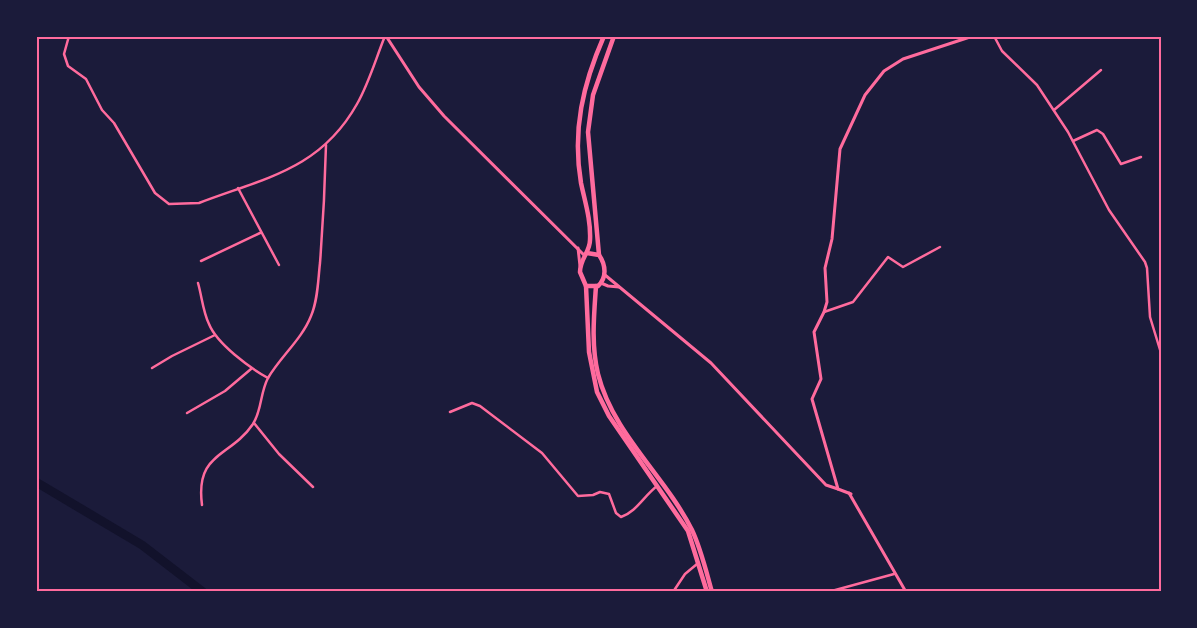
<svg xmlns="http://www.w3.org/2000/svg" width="1197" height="628" font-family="Montserrat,sans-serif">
  <rect width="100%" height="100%" fill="#1b1b3a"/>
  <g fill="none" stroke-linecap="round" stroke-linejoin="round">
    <polyline stroke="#12122b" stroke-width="9" points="36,482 142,545 203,592"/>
    <g stroke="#ff6b9d" stroke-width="2.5">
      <path d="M 69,36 L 64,54 L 68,66 L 86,79 L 102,110 L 114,123 L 155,193 L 169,204 L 199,203 C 264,178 320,170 357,104 C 369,83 376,58 385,36"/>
      <polyline points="994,36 1002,51 1037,85 1068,132 1109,210 1145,262 1147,268 1150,317 1161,353"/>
      <polyline points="1054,110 1101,70"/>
      <polyline points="1073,141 1097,130 1103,134 1121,164 1141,157"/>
      <polyline points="238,188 279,265"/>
      <polyline points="201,261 260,233"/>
      <path d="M 198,283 C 202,297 203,312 209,324 C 217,344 250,368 268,378"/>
      <polyline points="824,312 853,302 888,257 903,267 940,247"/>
      <polyline points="152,368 172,356 215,335"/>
      <path d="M 450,412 L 472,403 L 480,406 L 542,453 L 578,496 L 593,495 L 600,492 L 609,494 L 616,513 L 621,517 C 636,512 644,496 657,486"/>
      <polyline points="187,413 225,391 251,369"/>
      <polyline points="254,423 279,454 313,487"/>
      <path d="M 202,505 C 195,452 230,458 253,424 C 262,410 260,393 268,378 C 281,356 302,339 311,316 C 318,300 318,280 320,263 C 323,224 325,185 326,145"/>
      <polyline points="673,592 685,574 697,564"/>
      <polyline points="828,592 894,574"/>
    </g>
    <g stroke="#ff6b9d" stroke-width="3">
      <polyline points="386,36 419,87 444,116 584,255"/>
      <polyline points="578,248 580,266"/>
      <polyline points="605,275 711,363 826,485 838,489"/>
      <polyline points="601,283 608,286 619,287"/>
      <polyline points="849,493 906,592"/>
      <polyline points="851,494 838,489 812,399 821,379 814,332 824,312 827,302 825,268 832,239 840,149 865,95 884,71 903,59 973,36"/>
    </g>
    <g stroke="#ff6b9d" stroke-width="4.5">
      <path d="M 587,253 L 599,255 C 606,265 607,278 598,286 L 586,286 L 580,272 C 580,259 590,252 590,240 C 591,220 585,202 581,183 C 572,130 583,84 604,36"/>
      <polyline points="599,255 588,132 593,95 614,36"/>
      <polyline points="586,286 589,352 597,392 609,416 688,531 707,592"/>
      <path d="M 596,286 C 594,315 591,345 598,374 C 613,434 665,476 692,530 C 701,549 706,571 712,592"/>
    </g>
  </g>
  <rect width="1197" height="628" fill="none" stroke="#1b1b3a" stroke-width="75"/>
  <rect x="38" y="38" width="1122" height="552" fill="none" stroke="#ff6b9d" stroke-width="2"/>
</svg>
